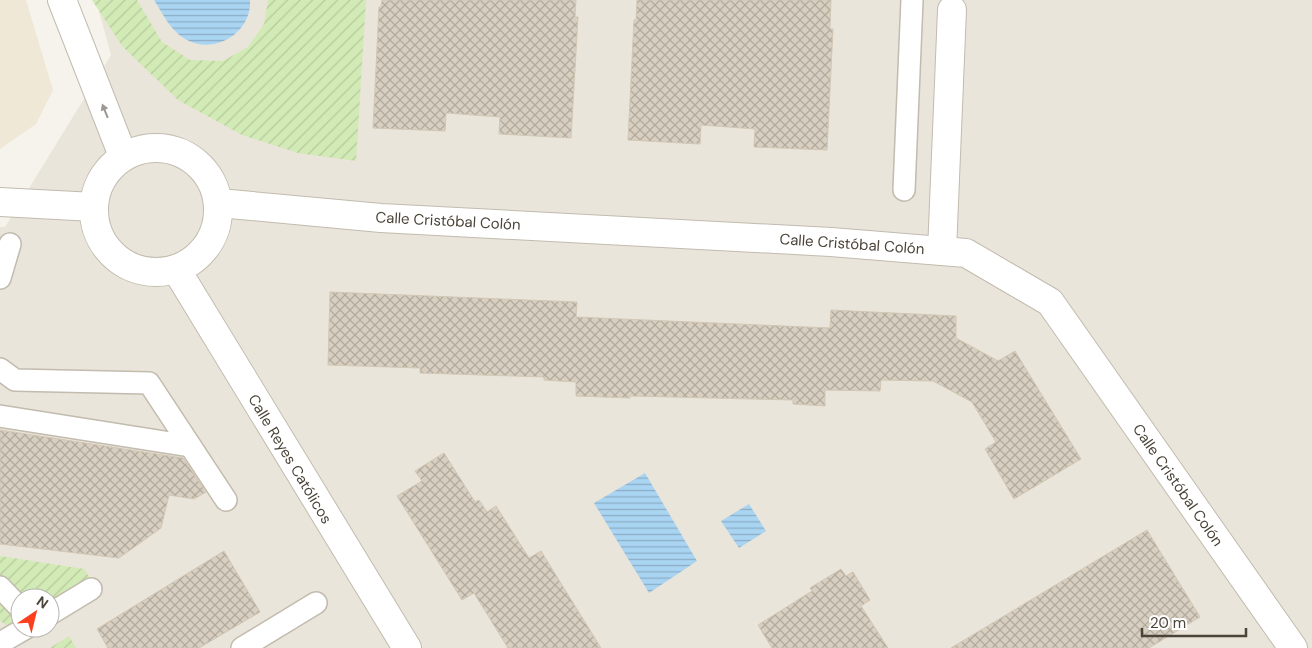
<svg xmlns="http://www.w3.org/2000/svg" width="1312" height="648" font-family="'DM Sans',sans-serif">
  <defs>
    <pattern id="garden-furrows" width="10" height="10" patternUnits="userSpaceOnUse" patternTransform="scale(1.25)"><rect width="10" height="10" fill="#d2eab5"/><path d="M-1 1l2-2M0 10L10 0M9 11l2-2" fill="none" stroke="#b6ca9c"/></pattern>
    <pattern id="water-rules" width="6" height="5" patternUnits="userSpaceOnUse" patternTransform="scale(1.25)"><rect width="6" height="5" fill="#a9d4f2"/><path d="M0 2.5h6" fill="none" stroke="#8caec5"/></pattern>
    <pattern id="building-cross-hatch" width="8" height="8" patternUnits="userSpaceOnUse" patternTransform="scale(1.25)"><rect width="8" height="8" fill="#d8cfc1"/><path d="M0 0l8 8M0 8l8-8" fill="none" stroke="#b1aa9e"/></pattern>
  </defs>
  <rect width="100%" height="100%" fill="#f6f3ec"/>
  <path fill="#eae5da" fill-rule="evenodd" d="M 92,0 L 1312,0 L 1312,648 L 0,648 L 0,227 L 5,227 L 111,55 L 98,8 ZM 20,598 L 50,598 L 50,628 L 20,628 Z"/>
  <polygon fill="#efe8d6" points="0,0 26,0 53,90 36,124 0,149"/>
  <g fill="url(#garden-furrows)">
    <polygon points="92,0 137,0 162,42 190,60 223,61 248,47 264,24 268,0 366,0 356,161 298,153 242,135 178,100 122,46"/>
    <polygon points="0,556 84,569 91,580 50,606 50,598 20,598 0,580"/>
    <polygon points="0,595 20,614 20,626 11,630 0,620"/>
    <polygon points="69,636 76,648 50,648"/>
  </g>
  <g fill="url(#water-rules)">
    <path d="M 154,0 L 250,0 C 252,33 214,56 185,39 C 170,30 163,14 154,0 Z"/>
    <polygon points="645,473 697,561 649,593 594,503"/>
    <polygon points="749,504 766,531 739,548 721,521"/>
  </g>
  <g fill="url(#building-cross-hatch)" stroke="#d3c7b4">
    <polygon points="382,0 576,0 575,17 578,17 571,138 499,134 500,117 446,113 445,131 373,128 379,7 381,7"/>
    <polygon points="637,0 831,0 830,29 833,29 827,150 754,147 755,129 701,125 700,144 628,140 634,20 636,20"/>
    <polygon points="330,292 577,302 576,317 830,328 831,310 956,316 956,338 998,361 1015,351 1081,459 1014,499 985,449 996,442 972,402 933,381 881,380 880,391 825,390 825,406 793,404 793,400 630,396 630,398 576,396 576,382 544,380 544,377 420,373 420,368 328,365"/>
    <polygon points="0,430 183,458 206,492 194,499 169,495 161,528 119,558 0,544"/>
    <polygon points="444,453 475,502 479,500 487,512 496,506 529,558 541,551 601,648 508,648 474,593 462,600 397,496 422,481 415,471"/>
    <polygon points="1147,530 1200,617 1149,648 951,648"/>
    <polygon points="224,551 260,612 199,648 108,648 97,629"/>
    <polygon points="841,569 846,576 853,572 870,600 861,606 888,648 772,648 758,625 812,591 810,588"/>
  </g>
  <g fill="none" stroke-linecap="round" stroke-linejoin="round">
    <defs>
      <g id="pedestrian">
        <polyline points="904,190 912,0"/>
        <polyline points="0,278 10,244"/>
        <polyline points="0,369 15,380 149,383 226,500"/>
        <polyline points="0,416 190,446"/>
        <polyline points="0,587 20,608"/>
        <polyline points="50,614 91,589"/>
        <polyline points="0,643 26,628"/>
        <polyline points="242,648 316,603"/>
      </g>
      <g id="minor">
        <polyline points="62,0 123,156"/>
        <circle cx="156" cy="210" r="62"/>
        <polyline points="0,202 94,207"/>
        <polyline points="219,203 381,218 831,242 966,253 1050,302 1293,648"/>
        <polyline points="942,251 952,10"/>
        <polyline points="176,269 407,648"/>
      </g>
    </defs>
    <use href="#pedestrian" stroke="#c2bbae" stroke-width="24"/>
    <use href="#minor" stroke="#c2bbae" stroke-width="30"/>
    <use href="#pedestrian" stroke="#fff" stroke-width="21"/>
    <use href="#minor" stroke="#fff" stroke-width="28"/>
  </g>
  <defs><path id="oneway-solid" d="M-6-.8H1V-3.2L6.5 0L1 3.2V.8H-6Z" transform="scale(1.25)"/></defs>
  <use fill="#9c9892" href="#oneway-solid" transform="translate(105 111) rotate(-112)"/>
  <g text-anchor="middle" stroke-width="5" stroke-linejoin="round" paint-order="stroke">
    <g font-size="15" fill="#4b4439" stroke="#fff">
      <text transform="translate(448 221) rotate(3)" y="5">Calle Cristóbal Colón</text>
      <text transform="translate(852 244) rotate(4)" y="5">Calle Cristóbal Colón</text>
      <text transform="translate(290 459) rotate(59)" y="5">Calle Reyes Católicos</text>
      <text transform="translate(1178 485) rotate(55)" y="5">Calle Cristóbal Colón</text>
    </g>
  </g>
  <g transform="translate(35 613) rotate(35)"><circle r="24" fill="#ffffff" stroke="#b7b4b0"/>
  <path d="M0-4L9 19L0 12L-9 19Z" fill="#fc3f1d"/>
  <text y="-8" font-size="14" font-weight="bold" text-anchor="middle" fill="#4b4439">N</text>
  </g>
  <path d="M1142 628v8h104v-8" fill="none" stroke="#4b4439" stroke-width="2.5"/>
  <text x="1150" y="628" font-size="15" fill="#4b4439" stroke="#ffffff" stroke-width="4" paint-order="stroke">20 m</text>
</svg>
